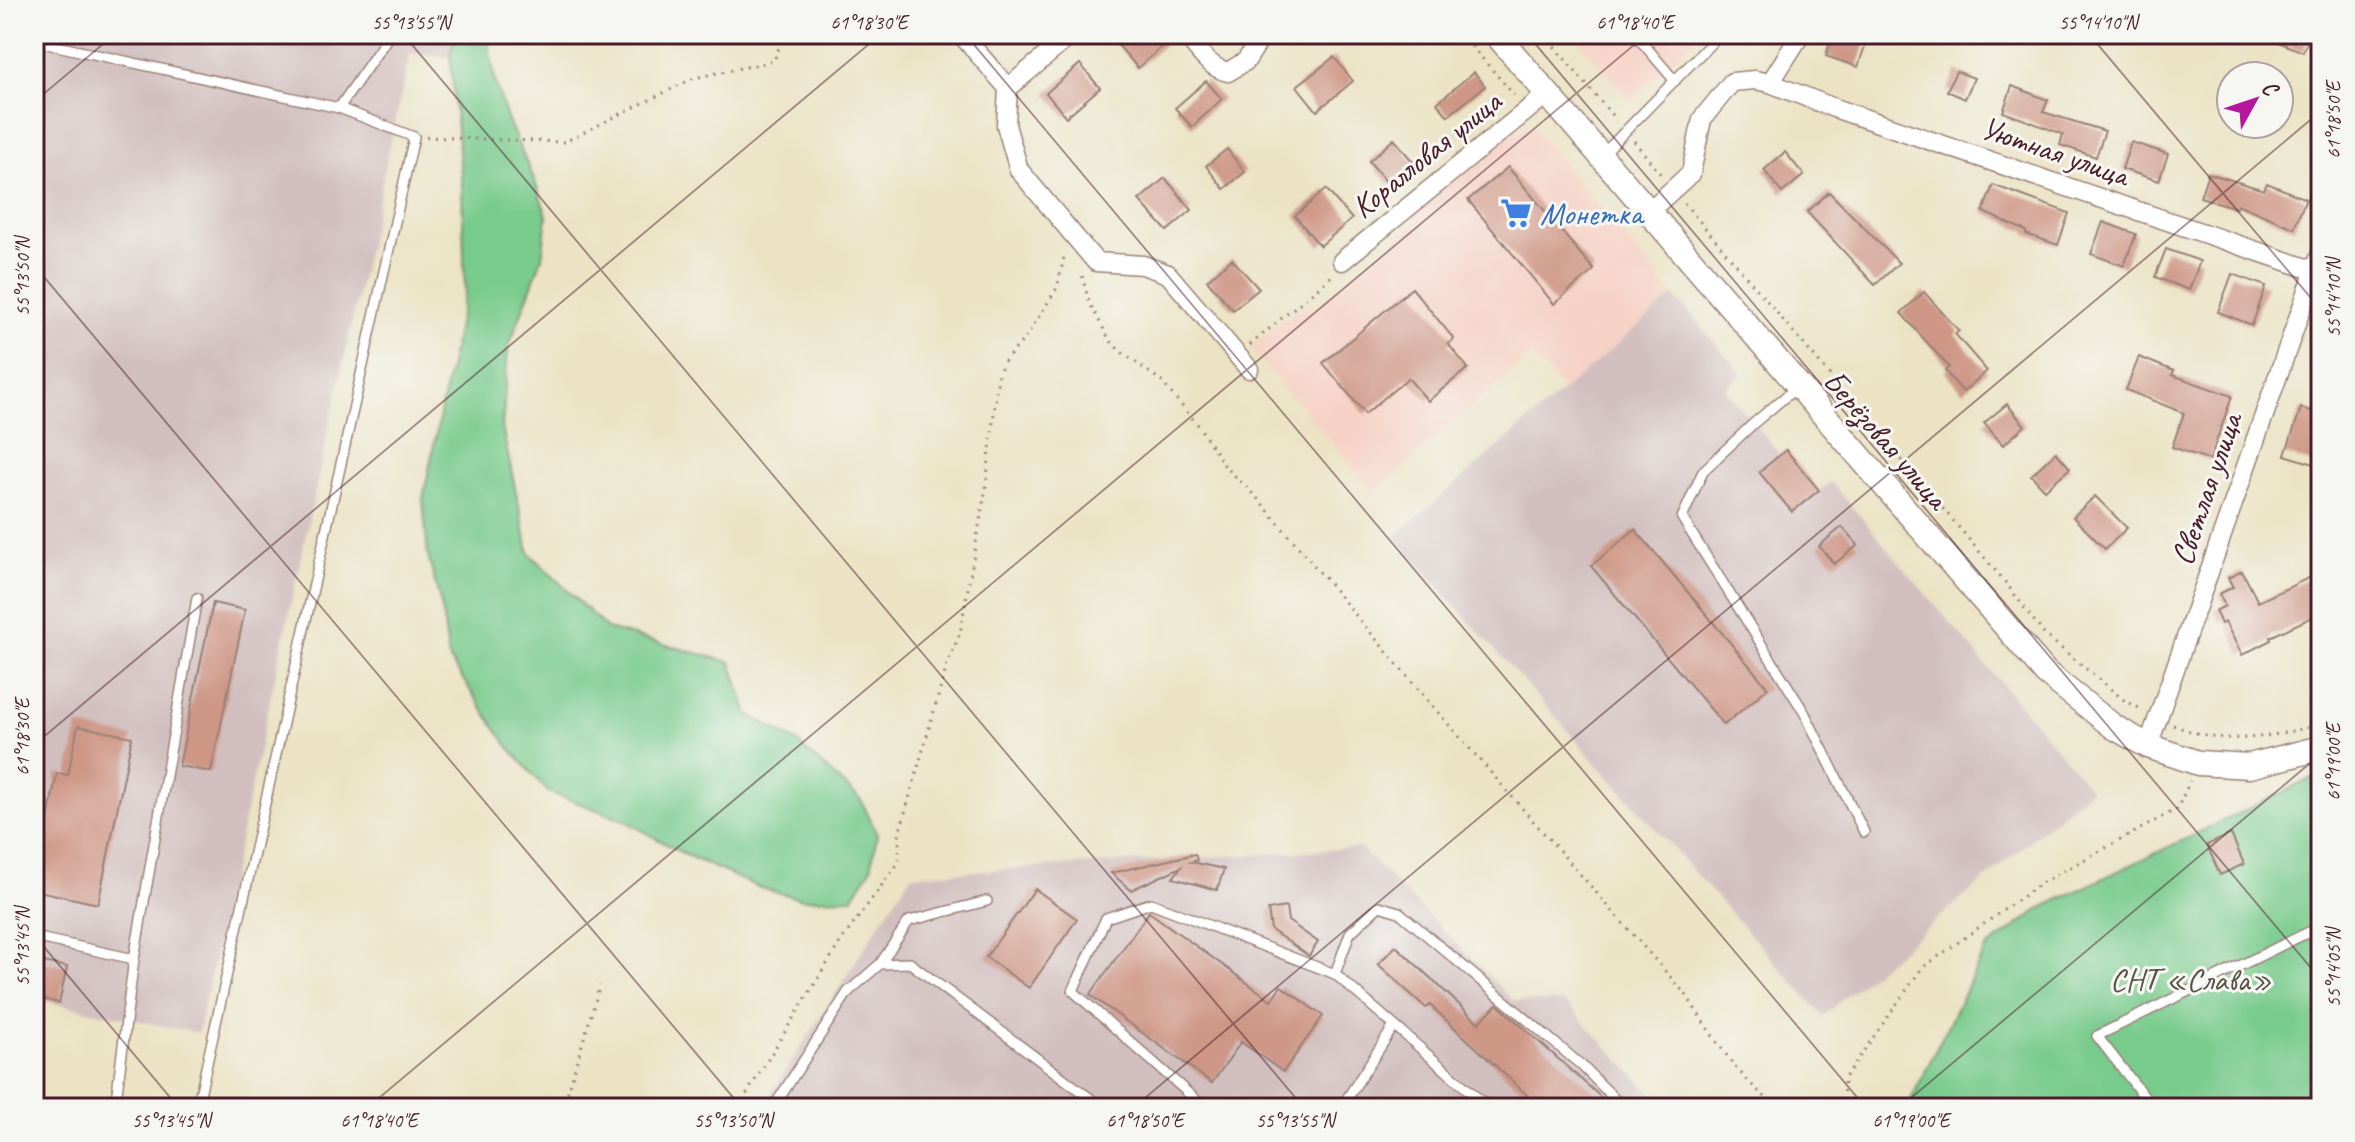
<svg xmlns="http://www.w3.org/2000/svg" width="2355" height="1142" font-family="Caveat,sans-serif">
  <rect width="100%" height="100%" fill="#f6f6f2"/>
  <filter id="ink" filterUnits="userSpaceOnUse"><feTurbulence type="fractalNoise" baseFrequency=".0125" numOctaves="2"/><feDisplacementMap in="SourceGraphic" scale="16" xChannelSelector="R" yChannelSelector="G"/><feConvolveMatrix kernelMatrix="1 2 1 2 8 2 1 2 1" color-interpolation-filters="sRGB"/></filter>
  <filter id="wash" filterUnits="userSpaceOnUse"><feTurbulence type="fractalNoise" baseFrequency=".006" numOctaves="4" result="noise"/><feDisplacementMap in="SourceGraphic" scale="32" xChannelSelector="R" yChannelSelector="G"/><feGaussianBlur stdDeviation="1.8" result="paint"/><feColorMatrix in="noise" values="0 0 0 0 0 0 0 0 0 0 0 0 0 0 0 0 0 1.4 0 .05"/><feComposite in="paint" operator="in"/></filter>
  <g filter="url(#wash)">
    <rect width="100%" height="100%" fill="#ebe3c4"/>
    <g fill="#f6d1c5">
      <polygon points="1574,34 1700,34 1630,101"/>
      <polygon points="1531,125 1674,295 1564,390 1532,354 1374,492 1250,348 1303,304 1310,311 1418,221 1411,211 1501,137"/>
    </g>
    <g fill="#d1bfbf">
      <polygon points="34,34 464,34 458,59 410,53 198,1033 34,999"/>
      <polygon points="1674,295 1742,374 1725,389 1814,495 1831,482 2091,789 1823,1016 1394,537"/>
      <polygon points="1360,848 1514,1001 1565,1002 1665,1108 762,1108 911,875"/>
    </g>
    <g fill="#79cb8d" stroke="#62755c" stroke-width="2">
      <polygon points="456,34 487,34 495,81 507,119 535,182 547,216 542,258 508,349 502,427 529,553 607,629 731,662 748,714 795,741 861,800 877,834 871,869 852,898 803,899 760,888 684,854 622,819 548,792 508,746 449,659 441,604 428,556 423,499 465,291 462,185 450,55"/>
      <polygon points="2321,774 2321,1108 1907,1108 1986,949 2041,908"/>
    </g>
    <g id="blocks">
      <g fill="#ce9685">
        <polygon points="1108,34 1154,34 1164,45 1138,68"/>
        <polygon points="1833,34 1869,34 1858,67 1826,56"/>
        <polygon points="2259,34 2310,34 2303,52"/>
        <polygon points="1334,57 1353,81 1317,111 1297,86"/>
        <polygon points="1080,64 1100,88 1066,117 1046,93"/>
        <polygon points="1956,71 1974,78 1965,99 1947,91"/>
        <polygon points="1474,72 1485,86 1448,116 1437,103"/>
        <polygon points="1206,81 1222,99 1192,127 1175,108"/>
        <polygon points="2012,86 2048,100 2043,112 2105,131 2096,157 2060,145 2063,134 2003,112"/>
        <polygon points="1394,139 1414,163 1389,185 1369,161"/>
        <polygon points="2131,142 2168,154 2159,181 2122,169"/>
        <polygon points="1227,149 1245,172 1224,189 1206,166"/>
        <polygon points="1785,152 1804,175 1782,193 1764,170"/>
        <polygon points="1508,167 1594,270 1554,304 1468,200"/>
        <polygon points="2208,173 2264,190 2267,183 2306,199 2294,228 2237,204 2236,208 2200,197"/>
        <polygon points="1165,178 1192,210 1167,231 1139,200"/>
        <polygon points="1993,185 2069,213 2058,245 2026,234 2026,231 1983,212"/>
        <polygon points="1326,189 1352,219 1320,246 1295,216"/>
        <polygon points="1829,192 1899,263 1875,285 1807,212"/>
        <polygon points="2103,222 2136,234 2124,266 2091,254"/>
        <polygon points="2166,249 2200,261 2189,290 2155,277"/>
        <polygon points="1232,259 1259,289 1233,310 1207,280"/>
        <polygon points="2232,274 2266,286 2252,325 2218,312"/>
        <polygon points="1412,288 1454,339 1448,344 1468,368 1428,401 1408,378 1365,414 1323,363"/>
        <polygon points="1924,292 1959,331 1955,334 1987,371 1963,392 1945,371 1949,367 1901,313"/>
        <polygon points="2139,357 2174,371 2172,375 2232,396 2210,460 2172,447 2184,413 2126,390"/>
        <polygon points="2007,404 2025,426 2003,445 1984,423"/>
        <polygon points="2301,408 2321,414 2321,444 2314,464 2285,455"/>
        <polygon points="1786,450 1819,490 1792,512 1759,472"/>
        <polygon points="2056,452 2070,468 2045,490 2031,475"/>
        <polygon points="2095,496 2127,528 2105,549 2073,517"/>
        <polygon points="1842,527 1858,545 1834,564 1819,546"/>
        <polygon points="1635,529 1768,688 1724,725 1591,566"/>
        <polygon points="2242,571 2258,602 2321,572 2321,613 2270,637 2271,640 2242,655 2225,622 2221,624 2215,611 2225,606 2219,594 2233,587 2228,578"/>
        <polygon points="213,603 245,610 211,772 179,766"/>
        <polygon points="78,726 132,737 98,904 34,890 57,773 68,775"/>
        <polygon points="2231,834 2244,864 2220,875 2207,845"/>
        <polygon points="1195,854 1197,860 1191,862 1224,869 1217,890 1173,878 1181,867 1131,890 1111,873"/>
        <polygon points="1035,889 1077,919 1029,988 986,957"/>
        <polygon points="1286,907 1288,921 1318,942 1309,956 1271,930 1268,910"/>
        <polygon points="1149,912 1271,1000 1281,986 1323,1016 1283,1072 1241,1042 1212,1083 1090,995"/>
        <polygon points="1396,946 1479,1023 1497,1004 1613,1108 1541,1108 1430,1005 1426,1008 1378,964"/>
        <polygon points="34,960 67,967 59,1003 34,997"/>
      </g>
    </g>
  </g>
  <g filter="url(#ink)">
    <use href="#blocks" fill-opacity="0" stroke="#9a8178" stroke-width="2"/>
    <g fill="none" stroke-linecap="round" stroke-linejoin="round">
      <defs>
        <g id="lane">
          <polyline points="1635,34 1675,81"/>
          <polyline points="34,41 339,108 414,137 197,1108"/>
          <polyline points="339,108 390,34"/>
          <polyline points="1603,154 1720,34"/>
          <polyline points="1797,387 1754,423 1703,471 1682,518 1804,712 1864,832"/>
          <polyline points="34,937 134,959 115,1108"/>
          <polyline points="134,959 197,598"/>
          <polyline points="880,964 909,921 987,901"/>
          <polyline points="1335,974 1350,933 1379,906 1399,912 1581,1065 1624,1108"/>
          <polyline points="773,1108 848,992 880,964 910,963 1103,1108"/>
          <polyline points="1205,1108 1073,991 1106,918 1151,903 1335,974 1489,1108"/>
          <polyline points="1341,1108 1394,1026"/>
          <polyline points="2153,1108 2097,1036 2321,926"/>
        </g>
        <g id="street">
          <polyline points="961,34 1008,88 1006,125 1019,170 1096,262 1143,265 1168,274 1249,369"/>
          <path d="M 1185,34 C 1198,49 1207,67 1228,72 L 1246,61 L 1263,34"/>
          <polyline points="1770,83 1834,108 2321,273"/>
          <polyline points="1008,88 1072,34"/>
          <polyline points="1648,212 1691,173 1702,119 1732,82 1755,80 1770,83 1801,34"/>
          <polyline points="1342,261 1547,94"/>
          <polyline points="2148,746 2321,253"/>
        </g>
        <polyline id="secondary" points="1496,34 2046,673 2114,727 2148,746 2198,763 2249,766 2321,748"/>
      </defs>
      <use href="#lane" stroke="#9a8178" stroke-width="12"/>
      <use href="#street" stroke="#9a8178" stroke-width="21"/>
      <use href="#secondary" stroke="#9a8178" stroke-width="27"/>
      <g stroke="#9a8178" stroke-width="3" stroke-dasharray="2 6" stroke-linecap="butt">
        <polyline points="1461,34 1514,95"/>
        <polyline points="1544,34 1616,120"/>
        <polyline points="426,137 564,142 694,78 774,61 784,34"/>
        <polyline points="1634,141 1662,176"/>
        <polyline points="1684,203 2006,583 2044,634 2124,700 2141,709"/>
        <path d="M 1082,276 L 1089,302 L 1109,339 L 1120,351 L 1160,380 L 1198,425 L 1224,465 L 1259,500 L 1428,701 L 1687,996 C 1710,1033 1743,1086 1781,1108"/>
        <polyline points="1250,345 1333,275"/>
        <path d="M 2173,725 C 2227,747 2266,738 2321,724"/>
        <polyline points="563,1108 600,985"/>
        <polyline points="738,1108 841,941 899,862 899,834 947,665 960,633 986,487 998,375 1003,363 1026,337 1057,288 1065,253"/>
        <polyline points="1843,1108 1844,1079 1922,968 2043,882 2177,809 2190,781"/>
      </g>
      <use href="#lane" stroke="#fff" stroke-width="9"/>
      <use href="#street" stroke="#fff" stroke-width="18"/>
      <use href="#secondary" stroke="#fff" stroke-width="24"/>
    </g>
  </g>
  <path fill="none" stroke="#4a1f2b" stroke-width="2" stroke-opacity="0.45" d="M 403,34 L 1304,1108M 965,34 L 1866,1108M 1527,34 L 2321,980M 2089,34 L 2321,310M 34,102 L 115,34M 34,265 L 742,1108M 34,745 L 881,34M 34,935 L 179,1108M 367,1108 L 1647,34M 1133,1108 L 2321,111M 1899,1108 L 2321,754"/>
  <defs>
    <symbol id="supermarket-bare" viewBox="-9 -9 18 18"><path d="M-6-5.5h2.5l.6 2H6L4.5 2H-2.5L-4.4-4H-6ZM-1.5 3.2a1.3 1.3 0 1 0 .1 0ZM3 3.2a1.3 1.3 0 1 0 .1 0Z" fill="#3f7fe0" stroke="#f6f6f2" stroke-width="2.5" paint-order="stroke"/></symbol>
  </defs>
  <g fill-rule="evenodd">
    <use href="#supermarket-bare" x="1494" y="191" width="44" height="44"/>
  </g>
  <g text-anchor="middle" stroke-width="6" stroke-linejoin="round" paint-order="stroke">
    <g font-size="32" fill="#4a1f2b" stroke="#f6f6f2">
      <text transform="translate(2055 151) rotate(19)" y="11">Уютная улица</text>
      <text transform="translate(1426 154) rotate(-39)" y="11">Коралловая улица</text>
      <text transform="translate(1886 439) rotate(49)" y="11">Берёзовая улица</text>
      <text transform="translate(2206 489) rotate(-71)" y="11">Светлая улица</text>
    </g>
    <g font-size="32" fill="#366cbe" stroke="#f6f6f2" text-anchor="start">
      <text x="1540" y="224">Монетка</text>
    </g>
    <g font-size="32" fill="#585348" stroke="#f6f6f2">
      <text x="2191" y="990">СНТ «Слава»</text>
    </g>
  </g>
  <rect width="2355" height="1142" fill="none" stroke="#f6f6f2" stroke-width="88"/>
  <g transform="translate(2255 100) rotate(50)"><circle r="38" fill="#f6f6f2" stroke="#b1a0a2" stroke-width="2"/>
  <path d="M0-6L14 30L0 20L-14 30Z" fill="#b5179e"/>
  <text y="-12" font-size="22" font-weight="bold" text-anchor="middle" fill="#4a1f2b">С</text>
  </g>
  <rect x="44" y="44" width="2267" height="1054" fill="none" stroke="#4a1f2b" stroke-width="3"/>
  <g font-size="20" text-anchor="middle" fill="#4a1f2b">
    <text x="411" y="29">55°13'55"N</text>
    <text x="869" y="29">61°18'30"E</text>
    <text x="1635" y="29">61°18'40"E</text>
    <text x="2098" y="29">55°14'10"N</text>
    <text transform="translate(2333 120) rotate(-90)" y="7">61°18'50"E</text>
    <text transform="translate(22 277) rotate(-90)" y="7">55°13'50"N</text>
    <text transform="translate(2333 298) rotate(-90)" y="7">55°14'10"N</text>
    <text transform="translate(22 737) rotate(-90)" y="7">61°18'30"E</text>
    <text transform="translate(2333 762) rotate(-90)" y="7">61°19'00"E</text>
    <text transform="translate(22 947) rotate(-90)" y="7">55°13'45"N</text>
    <text transform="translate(2333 968) rotate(-90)" y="7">55°14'05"N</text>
    <text x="171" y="1127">55°13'45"N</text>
    <text x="379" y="1127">61°18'40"E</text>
    <text x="733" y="1127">55°13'50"N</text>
    <text x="1145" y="1127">61°18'50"E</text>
    <text x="1295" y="1127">55°13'55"N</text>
    <text x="1911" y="1127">61°19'00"E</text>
  </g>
</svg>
